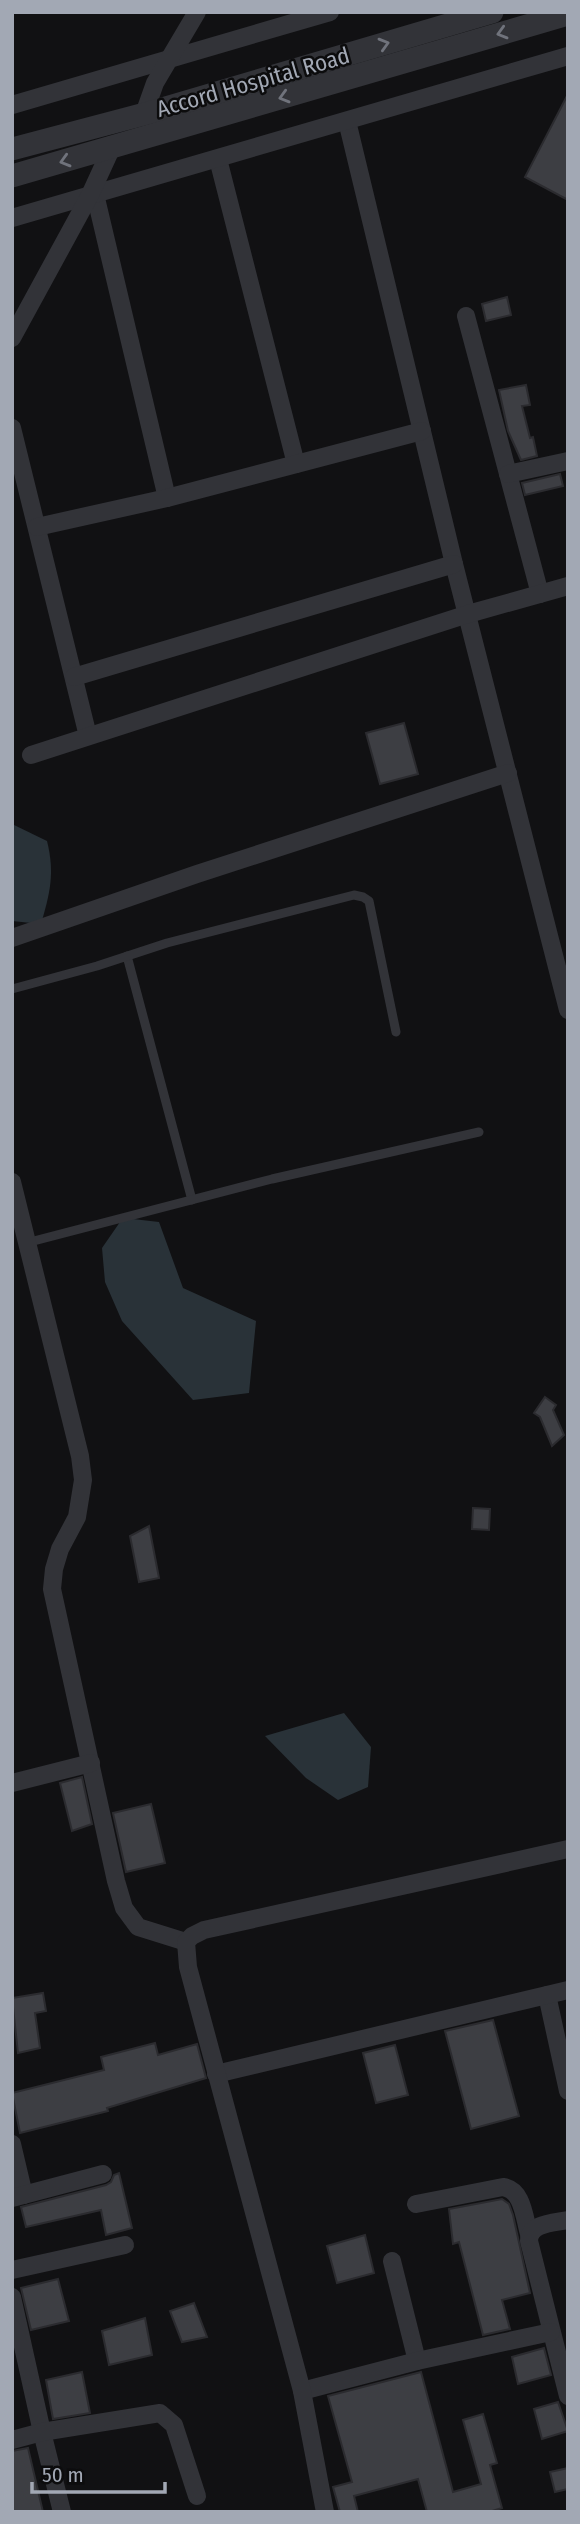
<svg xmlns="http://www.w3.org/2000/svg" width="580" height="2524" font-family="'Fira Sans Condensed',sans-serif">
  <rect width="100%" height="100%" fill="#111113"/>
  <g fill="#293238">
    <path d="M 12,824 L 47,841 C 55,873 50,893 41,924 L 12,921 Z"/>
    <polygon points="133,1219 159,1222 183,1288 256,1321 249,1393 193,1400 122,1321 105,1282 102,1248 120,1222"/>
    <polygon points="344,1713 371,1747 368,1787 338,1800 306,1778 265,1736"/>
  </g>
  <g fill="#3d3e43" stroke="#2b2b2f" stroke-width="2">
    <polygon points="568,94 568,200 525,177"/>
    <polygon points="507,297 511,315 486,321 482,304"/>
    <polygon points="526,385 530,405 522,406 530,438 533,437 537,456 521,460 508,431 499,390"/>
    <polygon points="560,474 563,486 525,495 522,483"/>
    <polygon points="404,723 418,774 380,784 366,733"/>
    <polygon points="545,1397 556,1405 553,1410 564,1435 552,1446 540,1417 534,1413"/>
    <polygon points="473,1508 490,1509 489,1530 472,1529"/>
    <polygon points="149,1526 159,1578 139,1582 130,1536"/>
    <polygon points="82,1777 92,1824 72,1831 60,1783"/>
    <polygon points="151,1804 165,1863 126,1872 113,1813"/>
    <polygon points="43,1993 46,2011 35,2013 40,2048 18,2053 12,1998"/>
    <polygon points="493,2020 519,2116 471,2129 445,2031"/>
    <polygon points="155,2043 158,2055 197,2044 206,2078 107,2108 108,2111 20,2133 12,2093 104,2070 101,2057"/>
    <polygon points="395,2045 408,2095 376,2103 363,2053"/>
    <polygon points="119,2173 132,2228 106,2235 101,2210 26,2227 21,2207 106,2185 111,2182 114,2175"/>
    <polygon points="502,2199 509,2204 513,2215 530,2293 502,2300 510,2329 483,2335 459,2242 453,2244 449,2209"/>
    <polygon points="365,2235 374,2273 337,2283 327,2246"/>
    <polygon points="58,2279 69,2321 31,2330 21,2288"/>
    <polygon points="194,2303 207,2337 182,2342 170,2311"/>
    <polygon points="145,2318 152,2355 109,2365 102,2331"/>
    <polygon points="544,2348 551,2375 518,2384 512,2357"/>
    <polygon points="82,2372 90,2413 53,2419 46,2380"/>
    <polygon points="421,2372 453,2492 481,2484 463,2420 483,2414 497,2463 490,2465 502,2508 489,2512 427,2512 418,2479 354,2496 358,2512 340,2512 333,2487 352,2482 328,2396"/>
    <polygon points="558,2402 568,2431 542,2439 534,2409"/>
    <polygon points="28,2448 43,2512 12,2512 12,2451"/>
    <polygon points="568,2468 568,2489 555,2492 550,2472"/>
  </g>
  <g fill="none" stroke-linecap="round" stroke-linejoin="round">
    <g stroke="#323338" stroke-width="9">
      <polyline points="127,956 192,1200"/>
      <polyline points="12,989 97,966 167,943 354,895 363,897 369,901 396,1032"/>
      <polyline points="26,1243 272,1179 479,1132"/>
    </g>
    <g stroke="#323338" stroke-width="18">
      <polyline points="12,105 330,12"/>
      <polyline points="144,114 155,83 197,12"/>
      <polyline points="347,121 454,564 568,1010"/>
      <polyline points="218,159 296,464"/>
      <polyline points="95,194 167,498"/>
      <polyline points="12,218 568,56"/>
      <polyline points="466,316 540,594"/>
      <polyline points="12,338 90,195 112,147"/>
      <polyline points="12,428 88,736"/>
      <polyline points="508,474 568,461"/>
      <polyline points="37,527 167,498 422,431"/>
      <polyline points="74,677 454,564"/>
      <polyline points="31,755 468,614 568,586"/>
      <polyline points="12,938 197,874 508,773"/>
      <polyline points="12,1182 80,1456 83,1480 77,1517 60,1549 54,1569 52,1589 116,1881 124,1908 138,1927 186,1942"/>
      <polyline points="12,1783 91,1763"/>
      <polyline points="547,1995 568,2091"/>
      <polyline points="216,2074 568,1990"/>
      <polyline points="12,2144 24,2195"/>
      <polyline points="12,2198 103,2174"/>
      <path d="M 416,2204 L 503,2187 C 523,2190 524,2217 529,2234"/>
      <path d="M 568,2220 C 554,2223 529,2223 529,2241 L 568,2396"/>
      <polyline points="392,2261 417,2361"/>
      <polyline points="12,2270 125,2245"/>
      <polyline points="12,2297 42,2432 62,2512"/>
      <polyline points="302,2391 417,2361 551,2332"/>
      <polyline points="12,2440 42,2432 160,2413 174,2425 197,2496"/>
      <polyline points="325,2512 302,2391 188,1967 186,1942 192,1936 204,1930 568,1849"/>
    </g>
    <g stroke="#323338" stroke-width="23">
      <polyline points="12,149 152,112 492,12"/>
      <polyline points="12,176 568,14"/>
    </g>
  </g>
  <defs><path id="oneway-chevron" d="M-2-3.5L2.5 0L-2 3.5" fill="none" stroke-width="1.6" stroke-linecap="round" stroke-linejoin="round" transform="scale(1.75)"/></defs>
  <g stroke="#70737c">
    <use href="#oneway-chevron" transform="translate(502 33) rotate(164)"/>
    <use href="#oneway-chevron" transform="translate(384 44) rotate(-16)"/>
    <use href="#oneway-chevron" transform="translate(284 97) rotate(164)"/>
    <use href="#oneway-chevron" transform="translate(65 161) rotate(164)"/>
  </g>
  <g text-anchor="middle" stroke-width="5" stroke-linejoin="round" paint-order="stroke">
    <g font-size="23" fill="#a2a8b4" stroke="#0c0c0d">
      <text transform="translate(253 82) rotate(-16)" y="8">Accord Hospital Road</text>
    </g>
  </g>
  <rect width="580" height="2524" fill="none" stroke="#a2a8b4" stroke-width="28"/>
  <path d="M32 2482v10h133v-10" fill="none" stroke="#a2a8b4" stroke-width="3.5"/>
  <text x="42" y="2482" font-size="21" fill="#a2a8b4" stroke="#0c0c0d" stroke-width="5" paint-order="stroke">50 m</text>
</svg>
